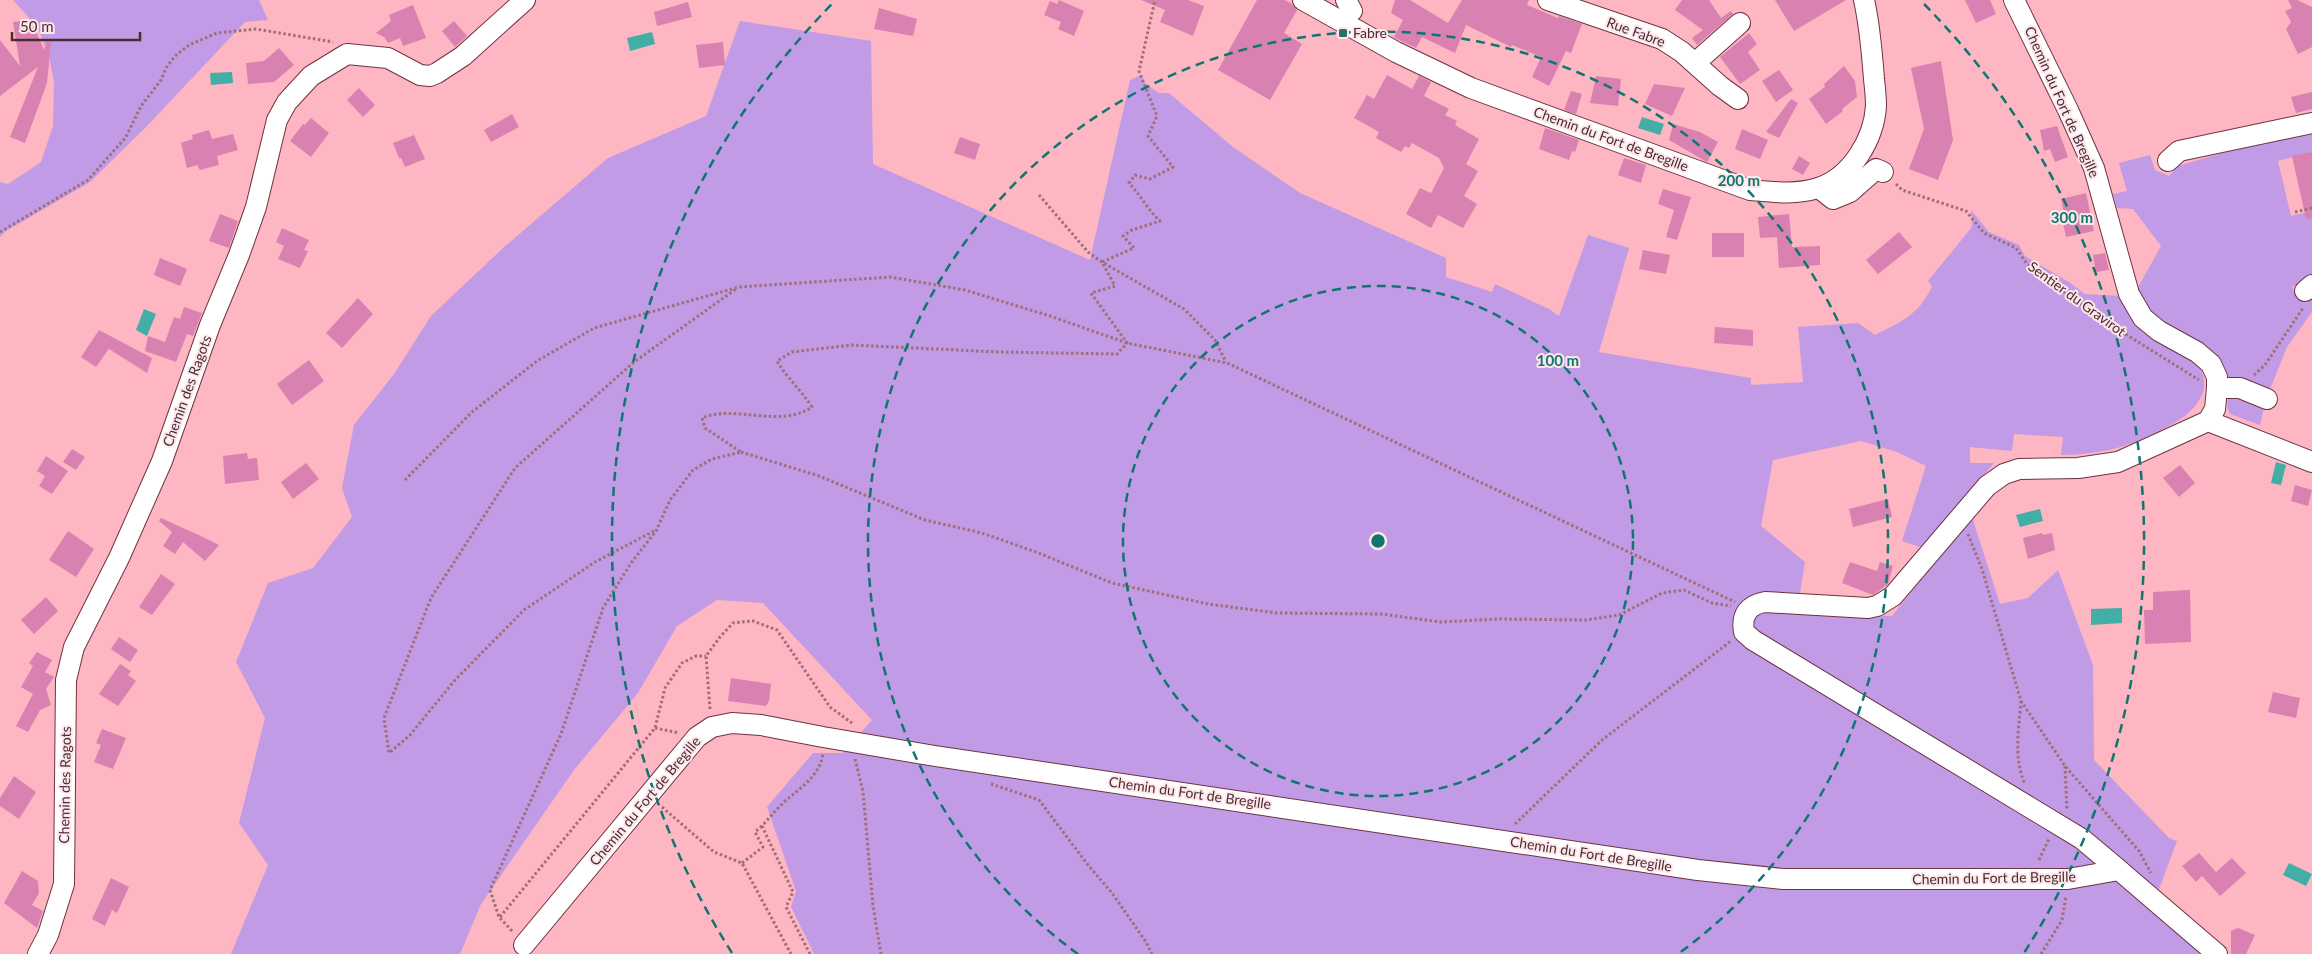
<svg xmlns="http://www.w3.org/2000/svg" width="2312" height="954" font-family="Lato,sans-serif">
  <rect width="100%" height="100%" fill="#feb6c3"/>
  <g fill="#c19be5">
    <polygon points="13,0 259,0 268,20 245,22 146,127 90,182 6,231 0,237 0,182 8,184 41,162 53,126 54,82 49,56 38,28"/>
    <path d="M 740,21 L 871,41 L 873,164 L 1090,260 L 1130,80 L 1141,75 L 1145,83 L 1159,93 L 1169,93 L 1233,147 L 1300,193 L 1446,258 L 1446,277 L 1492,292 L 1495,284 L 1549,309 L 1559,316 L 1588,235 L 1629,248 L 1599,352 L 1751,378 L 1751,385 L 1803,382 L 1798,327 L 1858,323 L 1875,335 C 1901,322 1920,314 1932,286 L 1928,281 L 1972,227 L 1971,210 L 1989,232 L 2019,245 L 2025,256 L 2069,282 L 2085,294 L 2121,296 C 2127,306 2133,320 2141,328 C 2157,344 2183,349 2198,366 C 2205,374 2206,385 2202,395 C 2193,413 2180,420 2163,429 C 2126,448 2103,454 2061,455 L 2063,437 L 2014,434 L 2012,451 L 1970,447 L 1970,463 L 1994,463 L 1923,548 L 1902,541 L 1926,466 L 1897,452 L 1861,441 L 1773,460 L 1761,526 L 1805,562 L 1800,593 L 1802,613 L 1892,616 L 1972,517 L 2000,604 L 2028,598 L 2058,570 L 2093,665 L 2094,760 L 2169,838 L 2177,841 L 2158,892 L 2210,954 L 814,954 L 791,907 L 796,891 L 767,807 L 813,753 L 843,753 L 872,720 L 763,603 L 717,600 L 677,626 L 638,693 L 574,770 L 481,904 L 460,954 L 231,954 L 268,865 L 239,823 L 265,718 L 236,662 L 268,583 L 313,568 L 352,517 L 342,488 L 354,425 L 394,374 L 431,316 L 503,248 L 608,158 L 706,116 Z"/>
    <polygon points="2312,134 2312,152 2278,161 2291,216 2312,211 2312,275 2292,287 2296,294 2306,303 2312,299 2312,312 2287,347 2268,394 2227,377 2216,358 2155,319 2137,289 2161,246 2133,209 2117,208 2113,194 2127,191 2119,163 2150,155 2155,170 2169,176 2178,166 2239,148"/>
    <path d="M 2231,393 L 2265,403 L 2260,425 L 2230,414 C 2226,407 2226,399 2231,393 Z"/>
  </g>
  <g fill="#43aea5">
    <polygon points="652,32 655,44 630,51 627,38"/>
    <polygon points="232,72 233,83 211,85 210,73"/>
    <polygon points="1642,117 1664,124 1660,135 1638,128"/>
    <polygon points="144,309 156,314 147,336 136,330"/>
    <polygon points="2276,462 2286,465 2281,485 2271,483"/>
    <polygon points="2040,509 2043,521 2020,527 2016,515"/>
    <polygon points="2122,608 2122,623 2091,625 2091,609"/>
    <polygon points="2289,863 2312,874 2306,886 2283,875"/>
  </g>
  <g fill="#d981b0">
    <polygon points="1059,0 1084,11 1074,36 1058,29 1061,22 1044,15 1050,1 1057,4"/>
    <polygon points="1141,0 1188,0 1204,6 1193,36 1160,22 1165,10"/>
    <polygon points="1257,0 1285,0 1292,4 1297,10 1284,33 1302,44 1270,100 1218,70"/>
    <polygon points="1395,0 1410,0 1448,23 1462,0 1529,0 1527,5 1558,18 1559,16 1582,24 1571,53 1566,51 1549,86 1532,77 1541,57 1512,45 1511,47 1466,25 1455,53 1422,37 1416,48 1401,41 1394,37 1403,20 1391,13"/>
    <polygon points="1682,0 1709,0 1721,18 1731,11 1733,14 1697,45 1692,38 1703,30 1675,10"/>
    <polygon points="1775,0 1846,0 1794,31"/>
    <polygon points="1965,0 1990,0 1996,14 1976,23"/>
    <polygon points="2288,0 2297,0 2312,7 2312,47 2298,54 2286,29 2291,22 2285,11 2292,8"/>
    <polygon points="688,2 692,17 657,26 654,12"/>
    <polygon points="413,5 426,38 403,46 400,38 388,43 384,37 376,33 391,21 389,15"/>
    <polygon points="879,8 917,19 913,36 874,29"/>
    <polygon points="28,20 36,31 44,50 47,42 51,43 47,83 25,143 10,137 38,67 0,96 0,40 20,66 13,22"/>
    <polygon points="454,21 467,36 455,47 442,31"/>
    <polygon points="1749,33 1757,44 1748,52 1760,70 1740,84 1720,57"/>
    <polygon points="723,42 725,65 699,68 696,45"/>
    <polygon points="279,48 294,65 274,82 248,84 246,63 264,61"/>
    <polygon points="1941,61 1953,140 1938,180 1909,169 1924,129 1911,68"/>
    <polygon points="1844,66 1855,81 1857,97 1842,109 1843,111 1826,124 1809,99 1825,87 1824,84"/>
    <polygon points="1779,70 1793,90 1776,102 1762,81"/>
    <polygon points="1387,75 1412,89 1419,76 1431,82 1424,96 1449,109 1445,115 1457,121 1455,125 1479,139 1466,164 1478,171 1464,196 1477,204 1463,228 1438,215 1431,228 1406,214 1420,188 1431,193 1444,168 1439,158 1412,143 1409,148 1405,146 1401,152 1376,138 1379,132 1354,118 1367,95 1374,99"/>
    <polygon points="1596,76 1621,79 1618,106 1590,103"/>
    <polygon points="1654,84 1685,88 1672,116 1645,104"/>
    <polygon points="359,88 375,105 363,117 347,100"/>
    <polygon points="1571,91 1582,94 1576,114 1564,110"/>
    <polygon points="2312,92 2312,109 2296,113 2291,97"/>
    <polygon points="1791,99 1798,103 1779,138 1766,132"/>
    <polygon points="512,114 519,127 491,142 484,130"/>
    <polygon points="311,118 329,133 311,157 290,141 303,124 305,125"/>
    <polygon points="1673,124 1700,132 1718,142 1707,162 1669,140"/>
    <polygon points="2057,126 2068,157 2055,162 2050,149 2044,151 2040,130"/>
    <polygon points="1545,128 1579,140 1575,152 1572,151 1569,160 1539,149"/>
    <polygon points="1742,129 1768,140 1760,159 1735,149"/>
    <polygon points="209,130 212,139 233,134 238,150 217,156 219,165 200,170 197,165 187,168 181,143 193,139 192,135"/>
    <polygon points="414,135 425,159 405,167 401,158 399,158 393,143"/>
    <polygon points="960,137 980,144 975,160 954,153"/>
    <polygon points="2312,152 2312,218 2306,219 2292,156"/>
    <polygon points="1799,156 1810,163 1803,175 1792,169"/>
    <polygon points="1624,158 1646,165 1641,183 1618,175"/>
    <polygon points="1663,189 1691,197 1677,240 1666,237 1674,210 1658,204"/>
    <polygon points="2086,193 2094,231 2066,237 2063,223 2066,222 2061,199"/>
    <polygon points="220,214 238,221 229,248 209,241"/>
    <polygon points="1789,214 1792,247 1820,246 1820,265 1779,268 1777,237 1760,238 1758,217"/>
    <polygon points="282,228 309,240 304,250 308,251 300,268 278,259 284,246 276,242"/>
    <polygon points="1899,232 1912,247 1878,274 1866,260"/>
    <rect x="1712" y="233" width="32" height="24"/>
    <polygon points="1643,250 1670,255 1666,274 1639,269"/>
    <polygon points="2105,253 2109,270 2096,272 2093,255"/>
    <polygon points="160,258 187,269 180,286 154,275"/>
    <polygon points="358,298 373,314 342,348 326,333"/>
    <polygon points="184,307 202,313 193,336 187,334 176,362 145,351 148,336 165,342 174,317 180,319"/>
    <polygon points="1715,327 1753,330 1753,346 1714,343"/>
    <polygon points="99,330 152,358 147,373 109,349 113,343 96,367 81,357"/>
    <polygon points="309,360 324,381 292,405 277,384"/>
    <polygon points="72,449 85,457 76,470 63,462"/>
    <polygon points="247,453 248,459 257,458 259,480 225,484 223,456"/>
    <polygon points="46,456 68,471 52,494 39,486 45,476 37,471"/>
    <polygon points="306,463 319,479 293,499 281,482"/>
    <polygon points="2180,465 2195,483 2179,497 2163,478"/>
    <polygon points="2295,485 2312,490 2308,506 2291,501"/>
    <polygon points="1888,499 1892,517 1853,527 1849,509"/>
    <polygon points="161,518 203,537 219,545 205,561 183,542 175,554 163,546 172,532 159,521"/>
    <polygon points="68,531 94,549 76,577 49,560"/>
    <polygon points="2042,533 2043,535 2052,533 2055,550 2028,559 2023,538"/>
    <polygon points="1850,562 1877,571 1880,562 1893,566 1888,584 1873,595 1842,583"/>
    <polygon points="161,574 175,584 152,615 139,607"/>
    <polygon points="2190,590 2191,642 2145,644 2144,610 2153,610 2153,592"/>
    <polygon points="46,597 58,611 34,634 21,620"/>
    <polygon points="119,637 138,650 130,662 111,649"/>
    <polygon points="37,652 52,660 45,672 54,677 46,689 51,705 40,710 28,732 16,726 33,694 21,687 33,666 29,663"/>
    <polygon points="120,664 131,671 128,675 136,681 118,706 99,694"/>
    <polygon points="731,678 771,684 769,701 766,706 728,701"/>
    <polygon points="2273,692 2300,698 2296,718 2268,712"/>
    <polygon points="102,729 126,738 113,769 94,762 101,745 96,743"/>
    <polygon points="14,776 36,792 19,819 0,806 0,798"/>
    <polygon points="2199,853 2216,872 2232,858 2246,873 2220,896 2202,876 2196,882 2182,866"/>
    <polygon points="22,871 38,881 39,893 32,905 43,911 37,928 4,903"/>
    <polygon points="111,878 129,887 117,913 112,910 105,926 92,919"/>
    <polygon points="2238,928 2255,935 2246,954 2231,954 2231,931"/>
  </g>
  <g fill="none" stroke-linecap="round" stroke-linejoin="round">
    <defs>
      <g id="minor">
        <path d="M 1303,0 L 1396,52 L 1471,88 L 1750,190 C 1773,192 1795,195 1818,188 C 1851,178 1874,139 1876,106 C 1876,97 1875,88 1874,79 C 1872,53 1870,26 1864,0"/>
        <polyline points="1346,0 1352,11"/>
        <polyline points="1548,0 1662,39 1682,52 1720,86 1738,99"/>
        <polyline points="1695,63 1740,23"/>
        <polyline points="2168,161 2179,151 2312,123"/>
        <polyline points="1819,188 1833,199 1850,192 1876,169 1883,172"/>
        <polyline points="2305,291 2312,285"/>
        <polyline points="2217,388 2240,388 2267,399"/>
        <polyline points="2208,421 2312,462"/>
        <polyline points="2119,870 2217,954"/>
        <path d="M 524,945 L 697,737 L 712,727 L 732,723 L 761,725 L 823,737 L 935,756 L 1698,870 L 1783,879 L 2068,879 L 2119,870 L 2082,839 L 1753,640 L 1744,632 C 1741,615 1748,605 1765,602 L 1868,608 L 1877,606 L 1893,596 L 1987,486 L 2004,474 L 2019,469 L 2078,468 L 2118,462 L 2208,421 L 2215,409 L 2217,388 L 2217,377 L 2211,364 L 2197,352 L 2159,331 L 2143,318 L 2129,294 L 2094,168 L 2068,110 L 2014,0"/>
        <polyline points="38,954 48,935 64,884 66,680 74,647 119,558 162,461 210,325 239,255 256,207 277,120 287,102 311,76 347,54 388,58 420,75 430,76 437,73 463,56 525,0"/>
      </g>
    </defs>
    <use href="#minor" stroke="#6e3341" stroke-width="22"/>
    <g stroke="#a06e77" stroke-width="3" stroke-dasharray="2.5 2.5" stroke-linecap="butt">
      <polyline points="1896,184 1902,190 1966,211 1984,233 2016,248 2027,264 2103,320 2199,380"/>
      <polyline points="1039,195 1088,252 1102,262 1184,309 1215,340 1226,362"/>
      <polyline points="2295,212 2312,208"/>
      <polyline points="0,232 88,180 126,137 141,106 161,80 166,68 175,56 189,45 217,33 256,29 333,42"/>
      <polyline points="2254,375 2265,365 2303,308"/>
      <polyline points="741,452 819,476 925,520 982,533 1036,552 1112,583 1208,604 1277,613 1381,614 1441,622 1497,619 1586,620 1619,615 1662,593 1684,590 1712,603 1731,606"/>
      <polyline points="405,480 472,412 537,361 594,328 739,287 890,277 965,290 1050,316 1127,343 1227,363 1735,602"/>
      <polyline points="654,531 595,562 524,610 455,680 410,735 389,753 384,718 431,598 515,468 634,362 736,289"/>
      <polyline points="1968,534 1982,569 2021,701 2065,766 2139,851 2151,873"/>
      <path d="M 2021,701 C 2019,728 2013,758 2025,784"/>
      <polyline points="710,709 706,656 720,637 733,623 753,621 777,630 830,707 852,723"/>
      <polyline points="655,728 679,733"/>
      <polyline points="855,759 863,791 873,906 881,954"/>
      <polyline points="2065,766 2067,810"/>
      <polyline points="991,784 1039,800 1088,865 1112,893 1146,942 1152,954"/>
      <polyline points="662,807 714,852 742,863 791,954"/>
      <polyline points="1515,824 1602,740 1731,641"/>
      <polyline points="2039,860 2049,839"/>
      <polyline points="742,863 763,847 755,832 762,826"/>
      <polyline points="500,917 655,728 665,688 682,663 696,656 706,656"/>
      <path d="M 512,931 L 499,917 L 490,890 L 561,734 L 603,608 L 631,563 L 656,531 L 670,500 L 693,470 L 712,459 L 741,452 L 705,428 L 702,418 C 735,404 779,429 812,407 C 801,390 787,378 777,361 L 792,352 L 852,345 L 999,352 L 1117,354 L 1127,343 L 1091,293 L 1115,286 L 1102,262 L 1134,248 L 1123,236 L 1132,230 L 1160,221 C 1148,210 1141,196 1129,183 L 1135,175 L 1150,179 L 1173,167 L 1148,136 L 1157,116 L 1139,71 L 1155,0"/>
      <path d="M 810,954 L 786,907 L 793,892 L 762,826 C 769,818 776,810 784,802 C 800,788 819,777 823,754"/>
      <polyline points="2041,954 2062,920 2066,896"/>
    </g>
    <use href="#minor" stroke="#fff" stroke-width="20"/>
  </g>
  <g fill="none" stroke="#0f766e" stroke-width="2.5" stroke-dasharray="9 6">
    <circle cx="1378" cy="541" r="255"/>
    <path d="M1078 954A510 510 0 1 1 1678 954"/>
    <path d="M732 953A766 766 0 0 1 832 4M1924 4A766 766 0 0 1 2024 953"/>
  </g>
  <rect fill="#28716b" stroke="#fee7eb" stroke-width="2" x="1338" y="28" width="10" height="10" rx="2.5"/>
  <g text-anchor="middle" stroke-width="4" stroke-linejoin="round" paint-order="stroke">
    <g font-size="14" fill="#492c32" stroke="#fee7eb">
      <text transform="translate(1636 32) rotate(20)" y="5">Rue Fabre</text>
      <text transform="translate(2062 102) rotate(66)" y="5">Chemin du Fort de Bregille</text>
      <text transform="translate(1611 139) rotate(20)" y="5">Chemin du Fort de Bregille</text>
      <text transform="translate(2077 299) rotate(36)" y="5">Sentier du Gravirot</text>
      <text transform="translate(187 391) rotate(-70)" y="5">Chemin des Ragots</text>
      <text transform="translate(65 785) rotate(-89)" y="5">Chemin des Ragots</text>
      <text transform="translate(1190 793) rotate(8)" y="5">Chemin du Fort de Bregille</text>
      <text transform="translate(645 801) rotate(-50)" y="5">Chemin du Fort de Bregille</text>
      <text transform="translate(1591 854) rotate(9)" y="5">Chemin du Fort de Bregille</text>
      <text transform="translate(1994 878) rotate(-1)" y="5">Chemin du Fort de Bregille</text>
    </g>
    <g font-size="14" fill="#492c32" stroke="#fee7eb" text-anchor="start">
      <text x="1353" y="38">Fabre</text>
    </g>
  </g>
  <circle cx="1378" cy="541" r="8" fill="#0f766e" stroke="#fee7eb" stroke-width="2.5"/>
  <g font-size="15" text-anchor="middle" font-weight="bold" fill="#0f766e" stroke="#fee7eb" stroke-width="4" stroke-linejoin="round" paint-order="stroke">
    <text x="1739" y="186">200 m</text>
    <text x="2072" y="223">300 m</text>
    <text x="1558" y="366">100 m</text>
  </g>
  <path d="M12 32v8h128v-8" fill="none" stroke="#492c32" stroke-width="2.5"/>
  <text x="20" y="32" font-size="15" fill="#492c32" stroke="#fee7eb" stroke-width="4" paint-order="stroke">50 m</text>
</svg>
